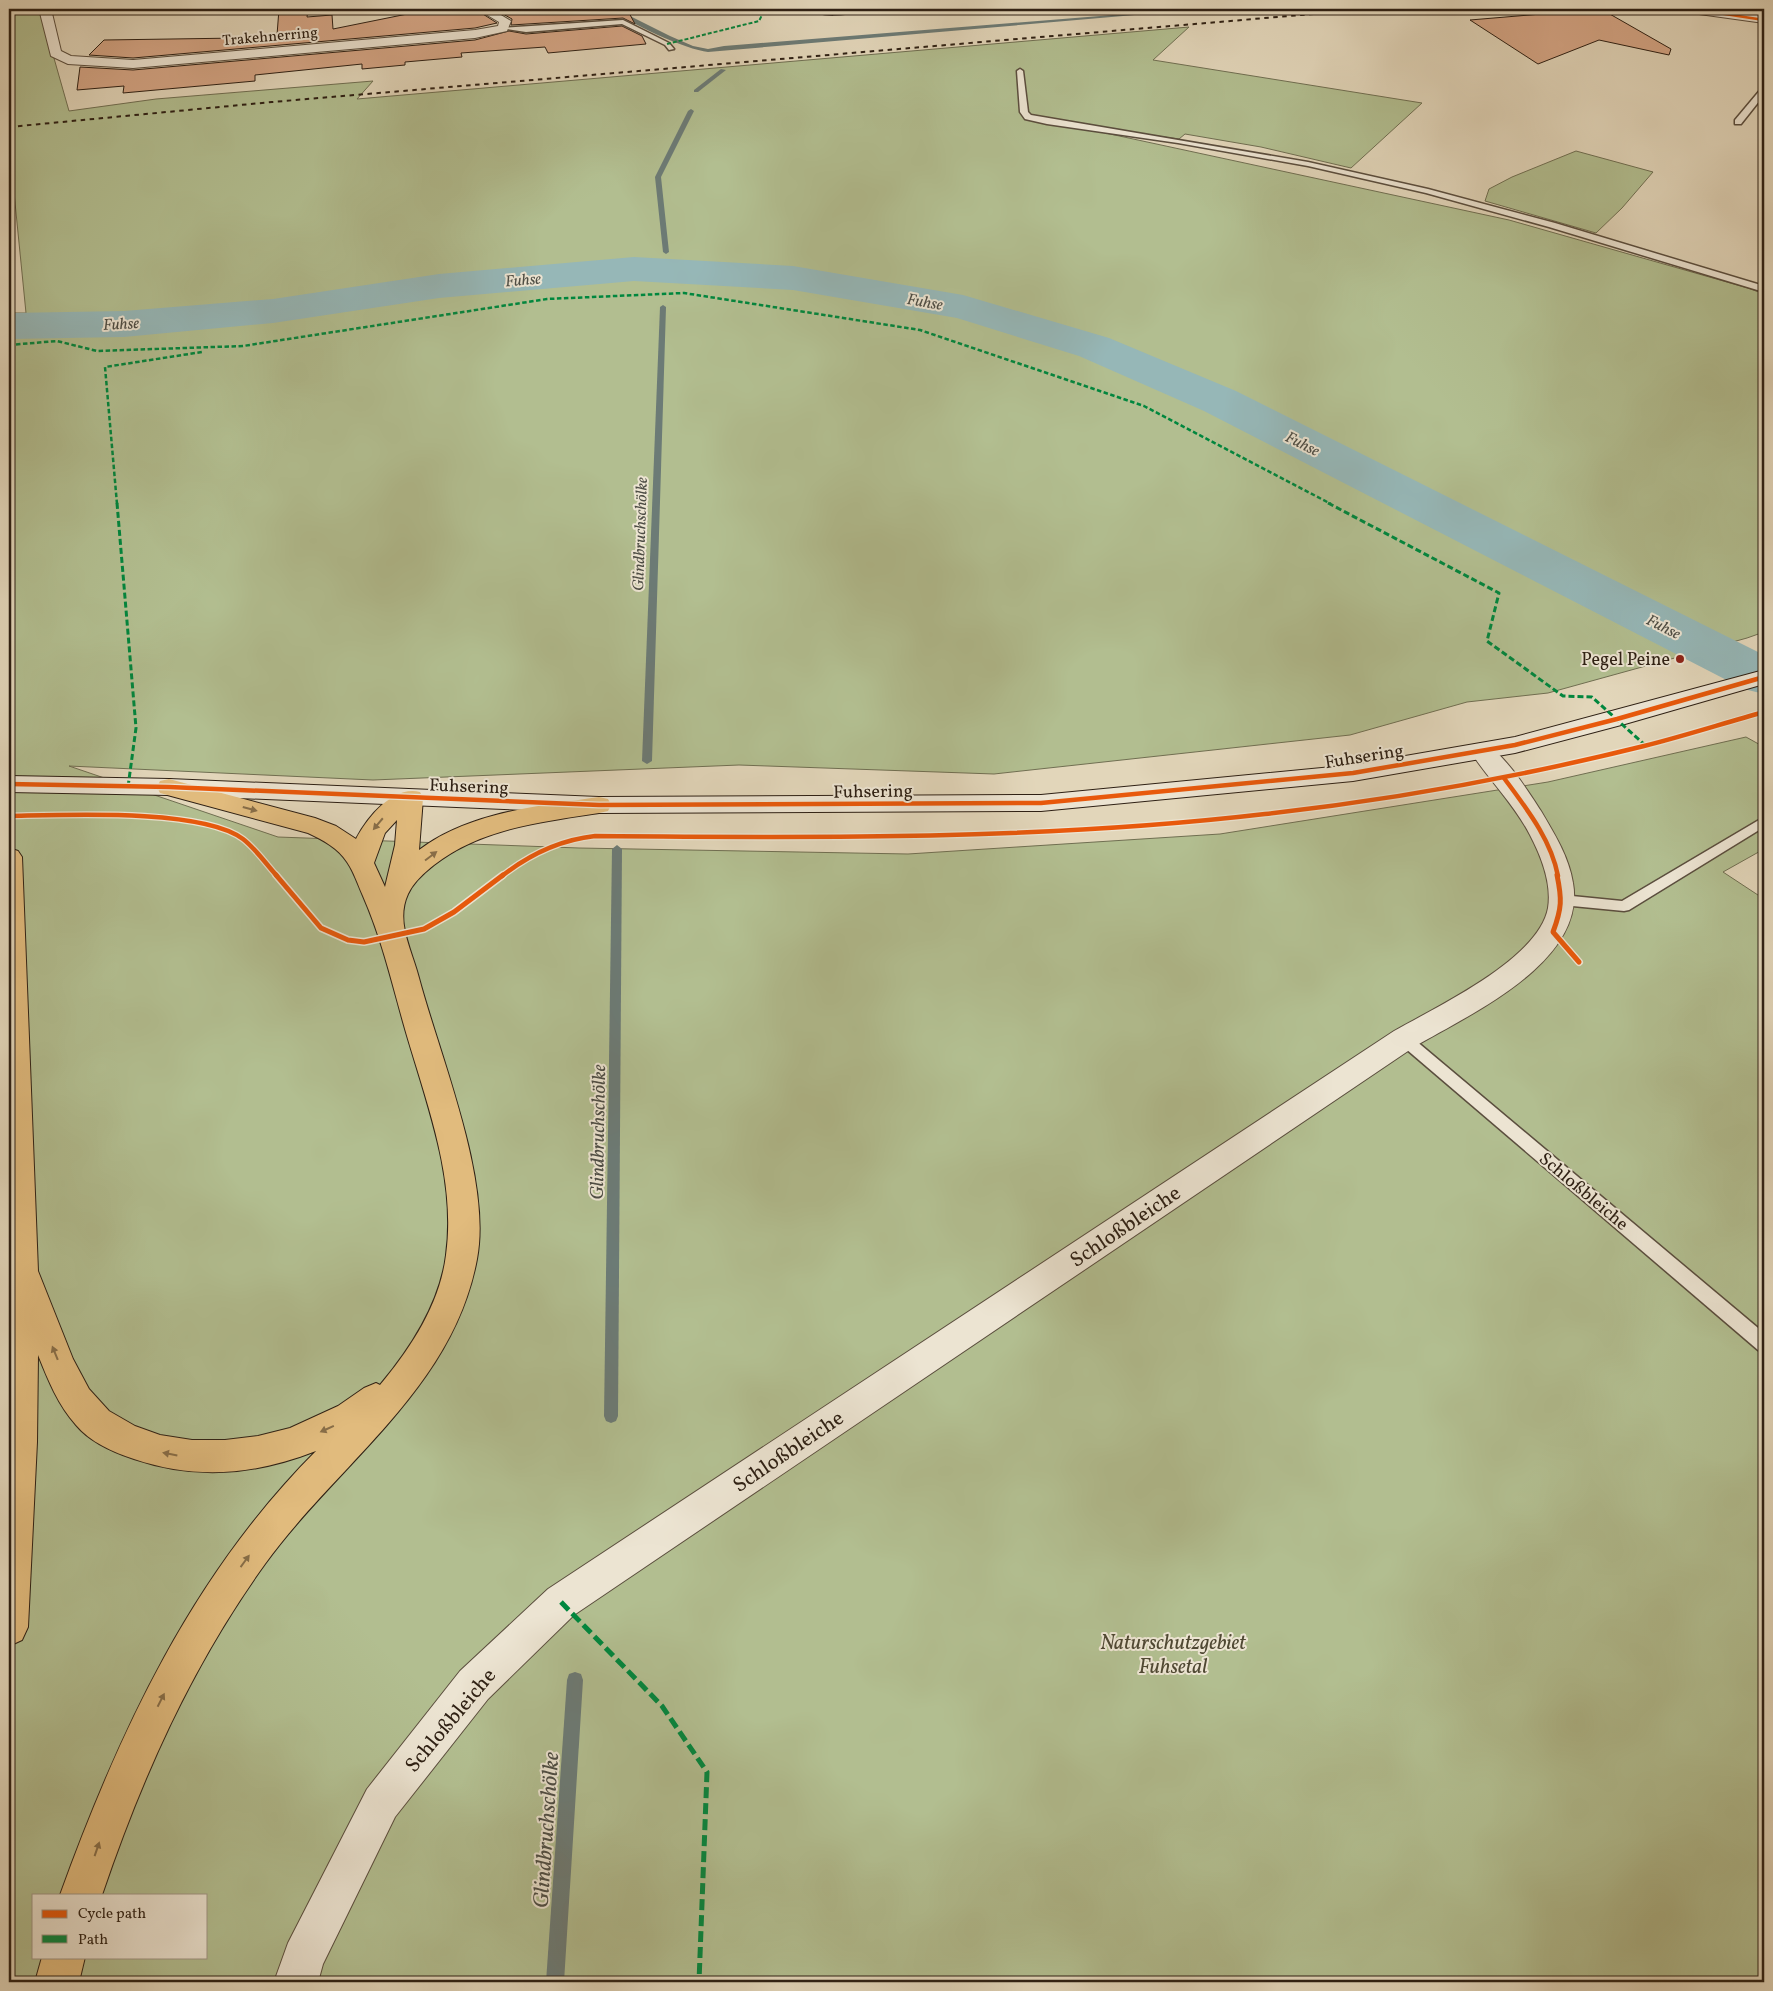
<svg xmlns="http://www.w3.org/2000/svg" width="1773" height="1991" font-family="Vollkorn,serif">
  <rect width="100%" height="100%" fill="#e2d6ba"/>
  <filter id="stains"><feTurbulence type="fractalNoise" baseFrequency=".004" numOctaves="4"/><feColorMatrix values="0 0 0 0 .2 0 0 0 0 .09 0 0 0 0 .02 0 0 0 .5 -.17"/></filter>
  <radialGradient id="worn" r=".72"><stop offset=".6" stop-color="#630" stop-opacity="0"/><stop offset="1" stop-color="#630" stop-opacity=".3"/></radialGradient>
  <g fill="#b2be90" stroke="#706f52" fill-rule="evenodd">
    <path d="M 9,9 L 40,9 L 69,111 L 156,99 L 373,81 L 357,99 L 1189,27 L 1153,60 L 1422,103 L 1351,168 L 1261,147 L 1185,134 L 1179,139 L 1059,123 L 1509,220 L 1748,288 L 1764,294 L 1764,632 L 1747,638 L 1548,693 L 1467,702 L 1350,735 L 994,774 L 739,765 L 373,780 L 69,766 L 278,837 L 579,848 L 908,854 L 1220,834 L 1548,782 L 1746,737 L 1764,747 L 1764,849 L 1723,872 L 1764,899 L 1764,1982 L 9,1982 L 9,313 L 26,313 L 9,142 ZM 34,1895 L 206,1895 L 206,1957 L 34,1957 Z"/>
    <polygon points="1576,151 1653,172 1622,208 1596,233 1485,201 1489,189 1512,177"/>
  </g>
  <g fill="none" stroke-linecap="round" stroke-linejoin="round">
    <g fill="#6c7b76" fill-rule="evenodd">
      <path d="M 611,9 L 616,9 L 670,36 L 693,46 L 708,49 L 724,46 L 1187,9 L 1204,9 L 708,52 C 687,50 626,22 611,9 Z"/>
      <polygon points="721,69 726,70 698,92 694,92 694,90"/>
      <polygon points="691,109 694,111 661,177 669,252 666,254 663,252 655,177 688,111"/>
      <polygon points="663,305 666,307 652,761 647,764 642,761 660,307"/>
      <polygon points="617,845 622,849 618,1416 616,1421 611,1423 606,1421 604,1416 612,849"/>
      <polygon points="575,1672 581,1674 583,1680 564,1982 546,1982 567,1680 569,1674"/>
    </g>
    <polygon fill="#96b7b7" fill-rule="evenodd" points="634,257 793,266 963,295 1109,338 1236,391 1764,655 1764,694 1744,689 1204,411 1079,356 957,318 793,290 634,281 439,298 273,323 124,337 9,339 9,313 124,311 273,299 439,274"/>
  </g>
  <g fill="#d5a686" stroke="#2e2014">
    <polygon points="279,9 308,9 307,17 332,15 333,29 432,9 475,9 497,23 475,28 133,58 89,55 104,40 239,38 277,35"/>
    <polygon points="494,9 627,9 635,24 623,18 511,25 512,19"/>
    <polygon points="1601,9 1671,49 1669,55 1599,40 1538,64 1470,20"/>
    <polygon points="622,26 642,36 646,44 548,53 545,47 461,53 462,57 405,62 405,65 362,69 362,64 255,75 255,81 123,93 124,86 77,90 80,67 133,70 475,40 509,31 526,34"/>
  </g>
  <g fill="none" stroke-linecap="round" stroke-linejoin="round">
    <defs>
      <g id="lane">
        <polygon points="623,20 669,43 674,49 669,50 665,45 622,24 526,32 500,28"/>
        <polygon points="1020,69 1023,71 1028,112 1031,115 1308,162 1428,189 1555,223 1764,286 1764,292 1549,227 1426,193 1308,166 1178,143 1047,124 1025,119 1020,112 1017,71"/>
        <polygon points="1761,89 1764,89 1764,95 1741,124 1735,124 1735,120"/>
        <polygon points="1764,817 1764,827 1629,910 1624,911 1562,905 1555,900 1562,895 1622,901"/>
        <polygon points="1404,1033 1409,1035 1764,1333 1764,1352 1758,1350 1399,1043 1396,1039 1399,1035"/>
      </g>
      <g id="street">
        <polygon points="39,9 51,9 61,51 71,56 133,60 475,30 498,26 499,22 477,9 491,9 511,21 507,31 475,38 133,68 68,64 51,56"/>
        <path d="M 810,9 L 861,9 L 859,11 C 847,15 820,18 810,9 Z"/>
        <polygon points="1686,9 1713,9 1764,16 1764,23 1692,13"/>
        <path d="M 1482,743 C 1501,748 1530,794 1541,811 C 1554,833 1569,857 1573,883 C 1587,962 1470,1014 1414,1047 L 574,1615 L 488,1699 L 395,1817 L 323,1964 L 318,1982 L 274,1982 L 288,1943 L 367,1789 L 460,1671 L 548,1589 L 1394,1031 C 1436,1007 1539,959 1548,908 C 1552,883 1541,856 1530,835 C 1514,804 1489,780 1470,751 L 1474,746 Z"/>
      </g>
      <polygon id="secondary" points="1764,670 1764,684 1625,724 1515,753 1353,781 1041,811 599,813 169,795 9,792 9,776 169,779 599,797 1041,795 1353,765 1515,737"/>
      <g id="highway">
        <path d="M 169,779 L 315,818 L 336,826 L 356,839 C 367,818 393,785 420,792 L 423,798 L 419,850 C 469,812 539,806 599,797 L 608,799 L 611,805 L 608,811 L 599,813 C 542,822 481,828 434,865 C 425,872 413,883 408,894 C 395,922 412,950 419,978 C 440,1057 492,1180 477,1259 C 453,1389 338,1463 265,1564 C 192,1665 142,1777 102,1895 L 60,1895 C 119,1732 192,1575 316,1451 C 255,1475 196,1480 134,1459 C 113,1452 90,1442 76,1425 C 58,1405 48,1380 38,1355 L 37,1442 L 28,1627 L 22,1640 L 9,1646 L 9,848 L 18,851 L 22,857 L 38,1271 L 73,1359 L 89,1389 L 109,1411 L 135,1426 L 160,1435 L 192,1440 L 225,1440 L 258,1436 L 290,1428 L 338,1406 L 364,1388 L 376,1383 L 380,1385 C 411,1348 440,1304 446,1255 C 457,1176 424,1097 403,1022 C 391,979 381,937 363,896 C 358,885 354,872 347,862 C 338,848 323,840 308,833 L 160,793 L 157,787 L 160,781 ZM 397,820 L 395,845 L 385,887 L 374,863 L 385,833 Z"/>
        <polygon points="42,1957 85,1957 79,1982 35,1982"/>
      </g>
    </defs>
    <use href="#lane" stroke="#5b4e3e" stroke-width="3"/>
    <use href="#street" stroke="#5b4e3e" stroke-width="2"/>
    <use href="#secondary" stroke="#2e2014" stroke-width="2"/>
    <use href="#highway" stroke="#2e2014" stroke-width="2"/>
    <use href="#lane" fill="#ece4d2" fill-rule="evenodd"/>
    <use href="#street" fill="#ece4d2" fill-rule="evenodd"/>
    <use href="#secondary" fill="#ece4d2" fill-rule="evenodd"/>
    <use href="#highway" fill="#e1bb7d" fill-rule="evenodd"/>
    <polyline stroke="#2e2014" stroke-width="2" stroke-dasharray="4.5 4.5" stroke-linecap="butt" points="9,127 272,102 1372,9"/>
    <polyline stroke="#00873e" stroke-width="2" stroke-dasharray="4 2" stroke-linecap="butt" points="667,44 759,21 765,9"/>
    <g stroke="#00873e" stroke-width="2.5" stroke-dasharray="4.5 2.5" stroke-linecap="butt">
      <polyline points="9,345 57,341 97,351 243,346 547,299 684,293 920,330 1144,406 1331,504"/>
      <polyline points="117,504 105,367 202,352"/>
    </g>
    <g stroke="#00873e" stroke-width="3" stroke-dasharray="6 3" stroke-linecap="butt">
      <polyline points="117,503 136,728 128,787"/>
      <polyline points="1328,503 1499,593 1487,641 1563,696 1592,697 1646,746"/>
    </g>
    <polyline stroke="#00873e" stroke-width="5" stroke-dasharray="11 5" stroke-linecap="butt" points="561,1602 662,1706 707,1772 699,1982"/>
    <defs>
      <polyline id="cycleway-far2" points="1692,9 1764,20"/>
      <g id="cycleway-far1">
        <path d="M 1504,778 C 1526,808 1551,839 1558,876"/>
        <polyline points="9,784 169,787 599,805 1041,803 1353,773 1515,745 1617,719 1764,677"/>
        <path d="M 9,816 C 63,815 202,808 243,839 C 256,849 266,864 277,876"/>
        <path d="M 502,876 C 530,854 559,840 595,836 C 819,838 1042,840 1265,814 C 1392,800 1519,777 1644,746 C 1684,736 1724,723 1764,712"/>
      </g>
      <g id="cycleway">
        <polyline points="276,875 321,928 348,940 364,942 424,929 454,912 503,875"/>
        <path d="M 1557,875 C 1562,899 1562,908 1553,932 L 1579,962"/>
      </g>
    </defs>
    <use href="#cycleway-far2" stroke="#ece4d2" stroke-width="4"/>
    <use href="#cycleway-far1" stroke="#ece4d2" stroke-width="7"/>
    <use href="#cycleway" stroke="#ece4d2" stroke-width="8"/>
    <use href="#cycleway-far2" stroke="#e8590c" stroke-width="2.5"/>
    <use href="#cycleway-far1" stroke="#e8590c" stroke-width="4.5"/>
    <use href="#cycleway" stroke="#e8590c" stroke-width="5"/>
  </g>
  <defs><path id="oneway-solid" d="M-6-.8H1V-3.2L6.5 0L1 3.2V.8H-6Z" transform="scale(1.25)"/></defs>
  <g fill="#886e48">
    <use href="#oneway-solid" transform="translate(250 809) rotate(15)"/>
    <use href="#oneway-solid" transform="translate(378 824) rotate(130)"/>
    <use href="#oneway-solid" transform="translate(431 856) rotate(-37)"/>
    <use href="#oneway-solid" transform="translate(55 1353) rotate(-112)"/>
    <use href="#oneway-solid" transform="translate(327 1429) rotate(156)"/>
    <use href="#oneway-solid" transform="translate(170 1454) rotate(-169)"/>
    <use href="#oneway-solid" transform="translate(245 1561) rotate(-54)"/>
    <use href="#oneway-solid" transform="translate(161 1700) rotate(-63)"/>
    <use href="#oneway-solid" transform="translate(97 1849) rotate(-71)"/>
  </g>
  <circle fill="#8f2418" stroke="#ece4d2" stroke-width="2" cx="1680" cy="659" r="5"/>
  <g text-anchor="middle" stroke-width="4" stroke-linejoin="round" paint-order="stroke">
    <g font-size="15" fill="#2e2014" stroke="#ece4d2">
      <text transform="translate(270 36) rotate(-5)" y="5">Trakehnerring</text>
    </g>
    <g font-size="16" font-style="italic" fill="#4d4d45" stroke="#ece4d2">
      <text transform="translate(523 279) rotate(-5)" y="6">Fuhse</text>
      <text transform="translate(925 301) rotate(10)" y="6">Fuhse</text>
      <text transform="translate(121 323) rotate(-3)" y="6">Fuhse</text>
      <text transform="translate(1303 443) rotate(27)" y="6">Fuhse</text>
      <text transform="translate(639 534) rotate(-88)" y="6">Glindbruchschölke</text>
      <text transform="translate(1664 626) rotate(27)" y="6">Fuhse</text>
    </g>
    <g font-size="18" fill="#2e2014" stroke="#ece4d2" text-anchor="end">
      <text x="1670" y="665">Pegel Peine</text>
    </g>
    <g font-size="18" fill="#2e2014" stroke="#ece4d2">
      <text transform="translate(1364 756) rotate(-9)" y="6">Fuhsering</text>
      <text transform="translate(469 786) rotate(2)" y="6">Fuhsering</text>
      <text transform="translate(873 791) rotate(-1)" y="6">Fuhsering</text>
      <text transform="translate(1584 1191) rotate(40)" y="6">Schloßbleiche</text>
    </g>
    <g font-size="19" font-style="italic" fill="#4d4d45" stroke="#ece4d2">
      <text transform="translate(597 1132) rotate(-89)" y="7">Glindbruchschölke</text>
    </g>
    <g font-size="21" fill="#2e2014" stroke="#ece4d2">
      <text transform="translate(1125 1226) rotate(-34)" y="7">Schloßbleiche</text>
      <text transform="translate(788 1451) rotate(-34)" y="7">Schloßbleiche</text>
      <text transform="translate(450 1720) rotate(-50)" y="7">Schloßbleiche</text>
    </g>
    <g font-size="21" font-style="italic" fill="#4f4833" stroke="#ece4d2">
      <text x="1173" y="1649">Naturschutzgebiet<tspan x="1173" dy="24">Fuhsetal</tspan></text>
    </g>
    <g font-size="22" font-style="italic" fill="#4d4d45" stroke="#ece4d2">
      <text transform="translate(545 1830) rotate(-86)" y="8">Glindbruchschölke</text>
    </g>
  </g>
  <rect width="1773" height="1991" fill="none" stroke="#e2d6ba" stroke-width="30"/>
  <rect x="10" y="10" width="1753" height="1971" fill="none" stroke="#2e2014" stroke-width="2.5"/>
  <rect x="15" y="15" width="1743" height="1961" fill="none" stroke="#2e2014"/>
  <rect x="32" y="1894" width="175" height="65" fill="#ece4d2" stroke="#a09686"/>
  <rect x="42" y="1910" width="25" height="8" fill="#e8590c" stroke="#a09686"/>
  <text x="78" y="1918" font-size="15" fill="#2e2014">Cycle path</text>
  <rect x="42" y="1935" width="25" height="8" fill="#00873e" stroke="#a09686"/>
  <text x="78" y="1944" font-size="15" fill="#2e2014">Path</text>
  <rect width="100%" height="100%" filter="url(#stains)"/>
  <rect width="100%" height="100%" fill="url(#worn)"/>
</svg>
